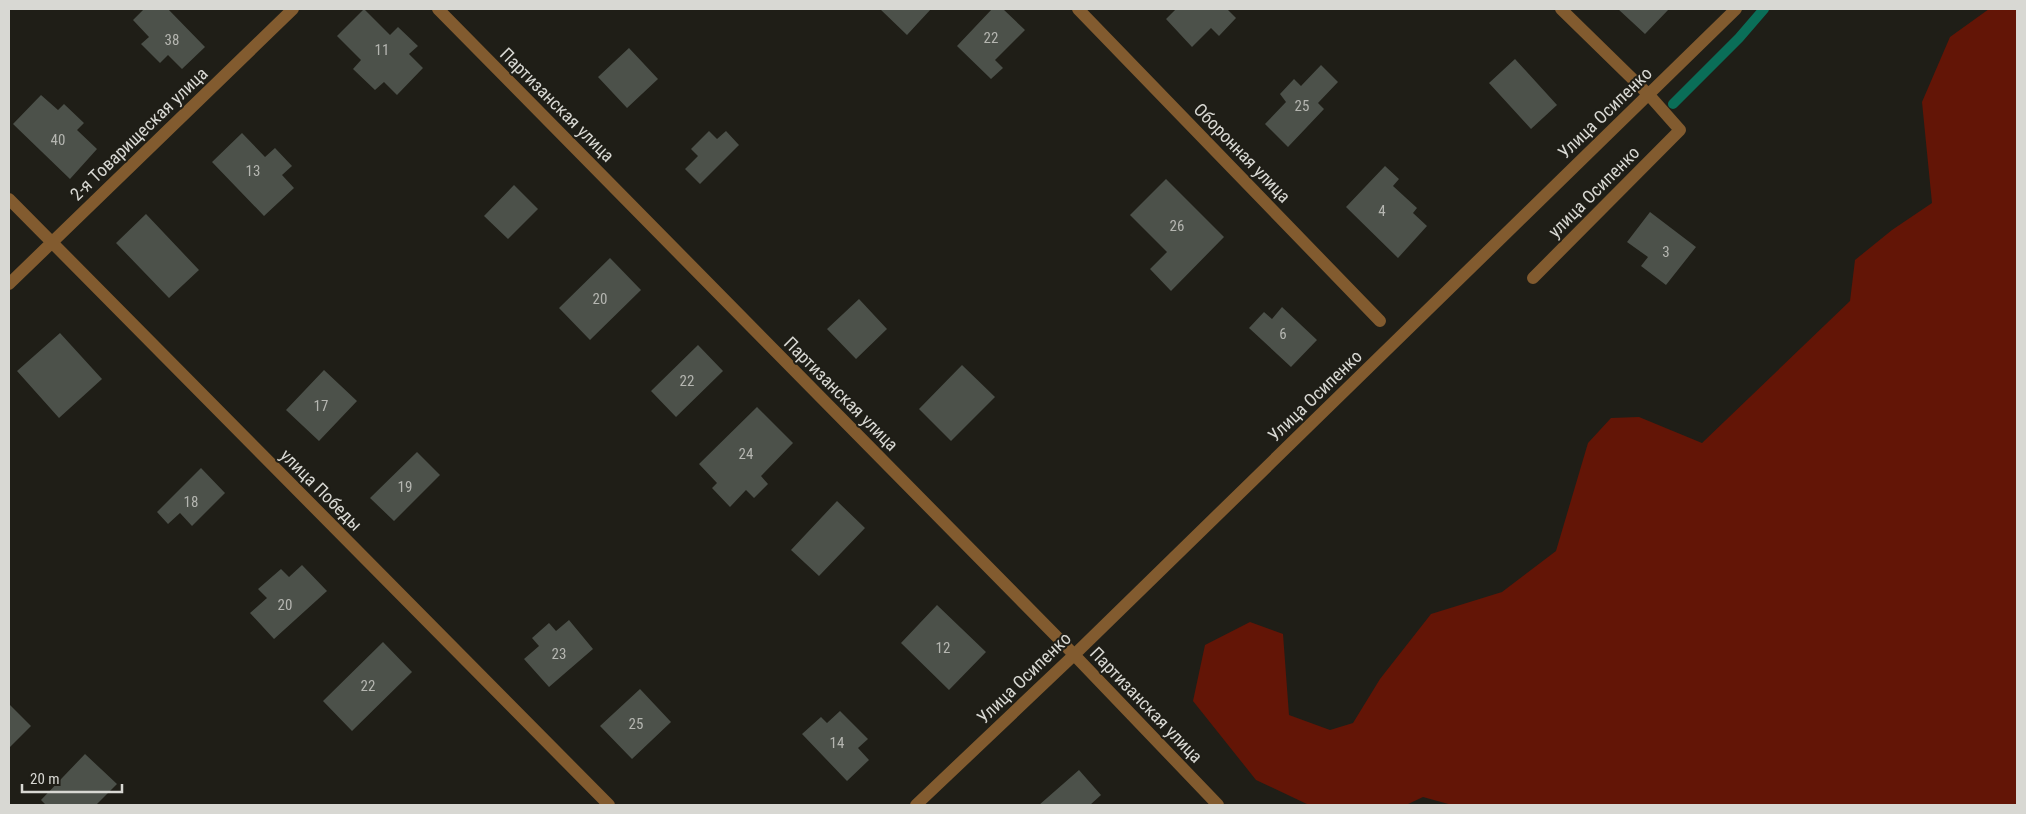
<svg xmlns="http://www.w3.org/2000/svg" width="2026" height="814" font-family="'Roboto Condensed',sans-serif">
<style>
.green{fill:#631506}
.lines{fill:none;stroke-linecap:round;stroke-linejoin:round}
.stream{stroke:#0a6e58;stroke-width:10}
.building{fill:#4c514a}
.minor{stroke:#825b2f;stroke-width:12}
.labels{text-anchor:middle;stroke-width:4;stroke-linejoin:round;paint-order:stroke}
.number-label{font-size:15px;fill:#b5b6b1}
.street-label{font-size:18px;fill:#d8d8d3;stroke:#1f1e17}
</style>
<rect width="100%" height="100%" fill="#1f1e17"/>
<path class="green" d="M1989,9H2017V805H1452L1423,797L1406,805H1309L1256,780L1193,701L1205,645L1250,622L1283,634L1289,715L1330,730L1353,723L1380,679L1431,614L1502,592L1556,551L1588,443L1611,418L1639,417L1702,443L1850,301L1855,260L1892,230L1932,203L1922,102L1950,37Z"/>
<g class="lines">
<path class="stream" d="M1673,104L1739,38L1764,9"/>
</g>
<path class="building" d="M144,9H168L205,47L182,69L168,55L160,63L141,44L149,37L133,20Z
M364,9L390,35L398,27L418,46L409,54L423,68L397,95L384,82L375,90L353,69L361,60L337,36Z
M880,9H931L907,35Z
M992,9H1003L1025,30L995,60L1003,68L991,79L957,46Z
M1176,9H1229L1228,10L1236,18L1219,36L1211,28L1192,47L1166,19Z
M1618,9H1669L1645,34Z
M629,48L658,79L627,108L598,77Z
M1515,59L1557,105L1531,129L1489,83Z
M1321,65L1338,82L1318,103L1324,109L1288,147L1265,124L1286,102L1280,94L1294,79L1301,86Z
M41,95L58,110L64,104L84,123L77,130L97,149L70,179L13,124Z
M709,131L717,139L726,131L739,145L700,184L685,169L698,156L691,149Z
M242,133L265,157L275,148L292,166L282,175L294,188L264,216L212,162Z
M1385,166L1399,179L1393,186L1417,208L1413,213L1427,226L1398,258L1346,207Z
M1166,179L1224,237L1171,291L1150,269L1167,252L1130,215Z
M514,185L538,209L508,239L484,216Z
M1650,212L1696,247L1666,285L1641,266L1648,257L1627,242Z
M146,214L199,270L169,298L116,243Z
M610,258L641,290L590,340L559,308Z
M859,299L887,329L856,359L827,329Z
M1282,307L1317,340L1291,367L1249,328L1264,312L1272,319Z
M60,333L102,379L59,418L17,371Z
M698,345L723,371L676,417L651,391Z
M962,365L995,397L951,441L919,409Z
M324,370L357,401L319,441L286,410Z
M757,407L793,443L761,476L768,484L754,498L746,490L730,507L712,488L717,483L699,464Z
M417,452L440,475L394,521L370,498Z
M201,468L225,493L192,526L180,513L168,524L157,512Z
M837,501L865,528L819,576L791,550Z
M302,565L327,591L274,639L250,613L267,598L258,589L281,569L289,577Z
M937,605L986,652L949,690L901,643Z
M569,620L593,649L549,687L524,659L539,646L532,638L549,623L556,631Z
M383,642L412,672L352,731L323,701Z
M640,689L671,722L632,759L600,726Z
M9,704L31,726L9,748Z
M840,711L868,739L858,748L869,760L847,781L802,734L821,717L827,723Z
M85,754L117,784L96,805H46L41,800Z
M1079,770L1101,795L1090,805H1039Z"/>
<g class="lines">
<path class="minor" d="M438,9L1058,638L1218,805
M1078,9L1380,321
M9,199L609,805
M1533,278L1680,130L1649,95L1561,9
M9,284L293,9
M916,805L1074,655L1736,9"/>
</g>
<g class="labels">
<g class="number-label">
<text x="991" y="43">22</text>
<text x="172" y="45">38</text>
<text x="382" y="55">11</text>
<text x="1302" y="111">25</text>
<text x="58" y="145">40</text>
<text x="253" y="176">13</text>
<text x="1382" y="216">4</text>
<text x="1177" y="231">26</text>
<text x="1666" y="257">3</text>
<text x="600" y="304">20</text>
<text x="1283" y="339">6</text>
<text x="687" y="386">22</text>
<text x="321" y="411">17</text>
<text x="746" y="459">24</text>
<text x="405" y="492">19</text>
<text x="191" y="507">18</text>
<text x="285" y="610">20</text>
<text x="943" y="653">12</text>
<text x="559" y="659">23</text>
<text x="368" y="691">22</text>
<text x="636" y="729">25</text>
<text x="837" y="748">14</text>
</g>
<g class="street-label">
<text transform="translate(557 105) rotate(45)" y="6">Партизанская улица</text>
<text transform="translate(1605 113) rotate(-44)" y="6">Улица Осипенко</text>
<text transform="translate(139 134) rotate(-44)" y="6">2-я Товарищеская улица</text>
<text transform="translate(1242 153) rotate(46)" y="6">Оборонная улица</text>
<text transform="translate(1594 192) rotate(-45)" y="6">улица Осипенко</text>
<text transform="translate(841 394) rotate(45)" y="6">Партизанская улица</text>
<text transform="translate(1315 396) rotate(-44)" y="6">Улица Осипенко</text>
<text transform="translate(321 490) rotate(45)" y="6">улица Победы</text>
<text transform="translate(1024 678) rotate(-44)" y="6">Улица Осипенко</text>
<text transform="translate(1146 705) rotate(46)" y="6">Партизанская улица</text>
</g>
</g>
<rect width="2026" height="814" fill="none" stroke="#d8d8d3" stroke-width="20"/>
<path d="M22 784v8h100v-8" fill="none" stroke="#d8d8d3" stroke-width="2.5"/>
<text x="30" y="784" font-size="15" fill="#d8d8d3" stroke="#1f1e17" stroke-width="4" paint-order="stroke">20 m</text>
</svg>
